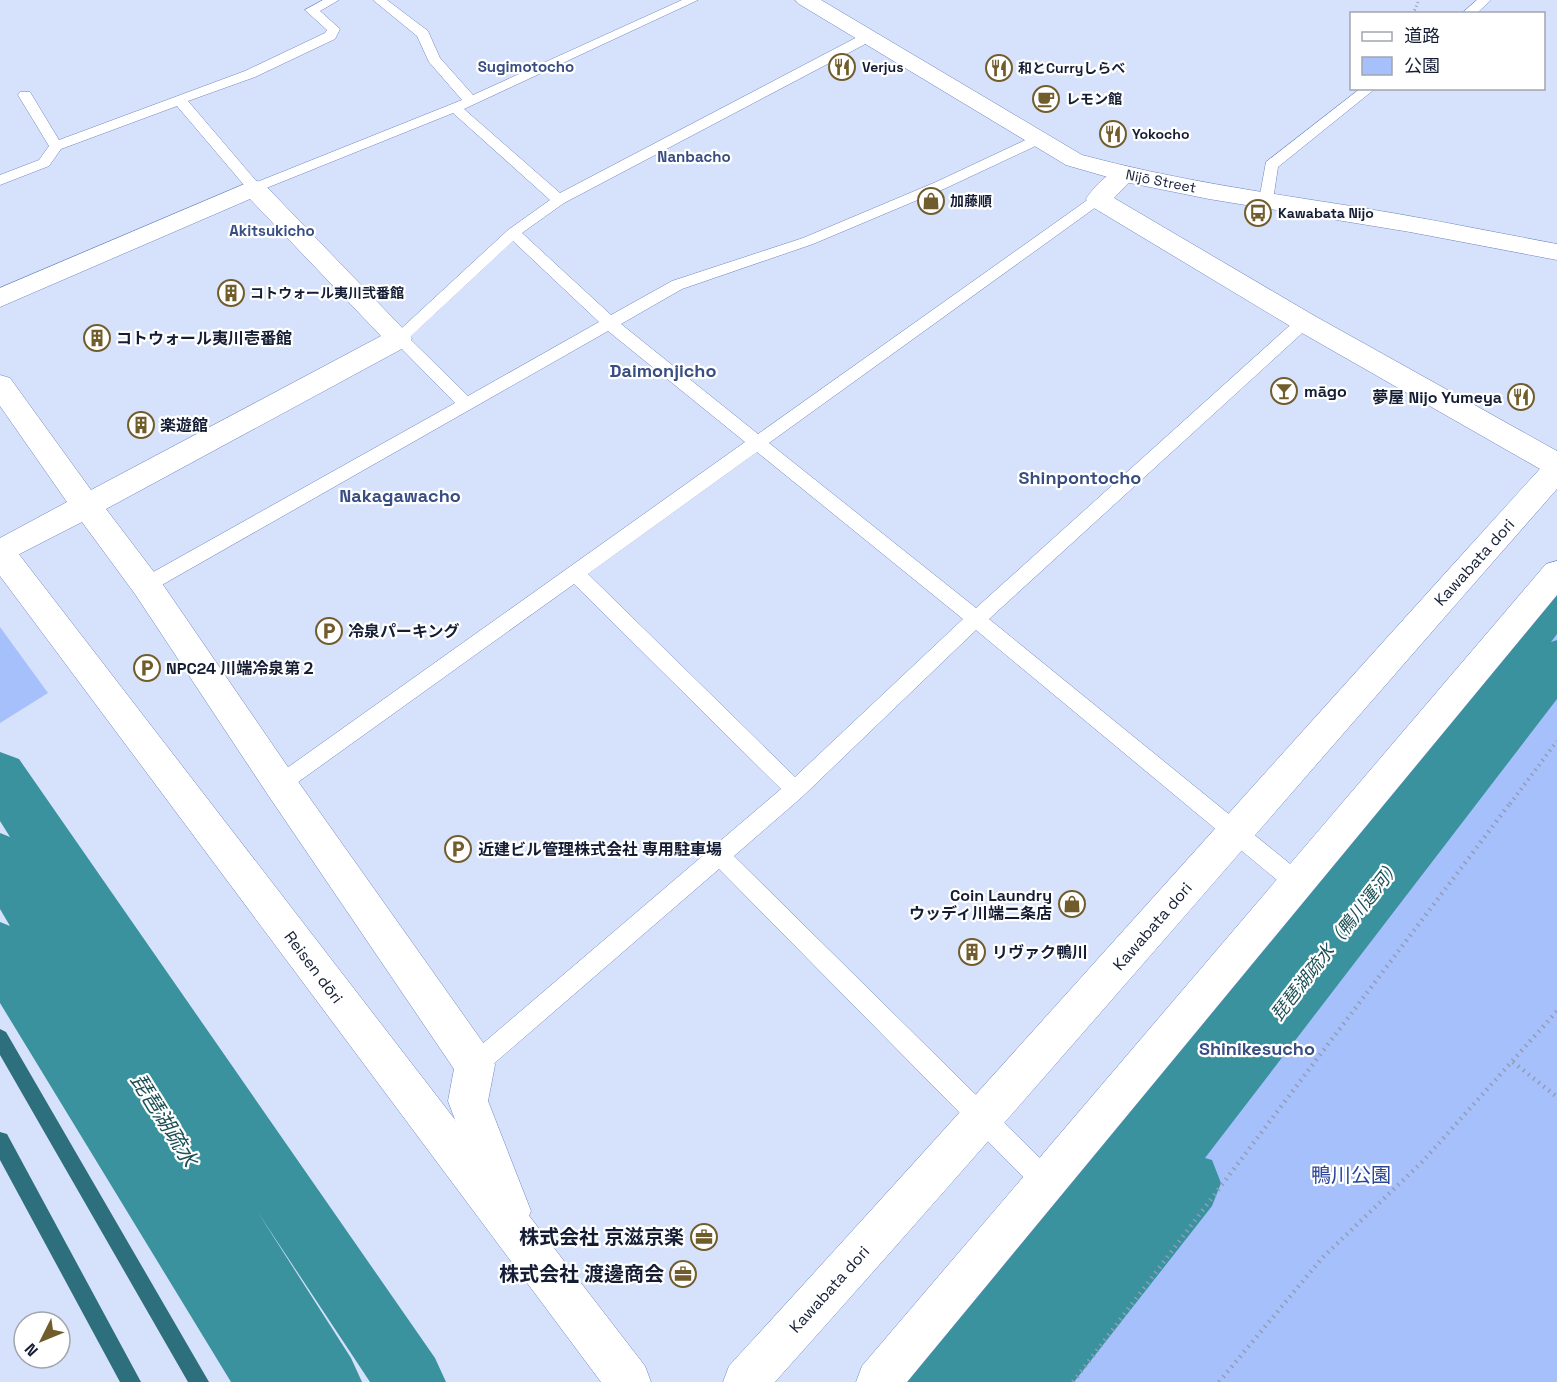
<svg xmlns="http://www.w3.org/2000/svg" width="1557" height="1382" font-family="'Space Grotesk','Noto Sans JP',sans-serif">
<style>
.green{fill:#a6c0fc}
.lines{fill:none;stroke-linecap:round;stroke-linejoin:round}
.stream{fill:#2e6f7e;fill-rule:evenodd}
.canal{fill:#39929e;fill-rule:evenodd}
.service-casing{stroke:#6f87c2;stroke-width:1}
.minor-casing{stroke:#6f87c2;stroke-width:1}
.tertiary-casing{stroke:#6f87c2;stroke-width:1}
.path-far2{stroke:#929cb5;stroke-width:3;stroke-dasharray:1 3;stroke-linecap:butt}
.path-far1{stroke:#929cb5;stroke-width:4;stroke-dasharray:1.5 4.5;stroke-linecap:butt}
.path{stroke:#929cb5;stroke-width:4.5;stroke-dasharray:1.5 5;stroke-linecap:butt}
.service{fill:#fff;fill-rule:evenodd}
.minor{fill:#fff;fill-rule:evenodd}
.tertiary{fill:#fff;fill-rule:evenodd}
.labels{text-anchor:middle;stroke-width:4.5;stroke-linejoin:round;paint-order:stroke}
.far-poi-label{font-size:14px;font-weight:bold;fill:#141d34;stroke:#fff;text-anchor:start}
.far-street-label{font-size:14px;fill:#141d34;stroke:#fff}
.far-neighbourhood-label{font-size:15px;font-weight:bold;fill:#384d82;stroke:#fff}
.poi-label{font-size:16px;font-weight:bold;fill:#141d34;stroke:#fff;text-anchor:start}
.street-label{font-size:16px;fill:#141d34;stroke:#fff}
.neighbourhood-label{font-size:18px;font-weight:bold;fill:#384d82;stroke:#fff}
.water-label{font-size:18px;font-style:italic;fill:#1d5056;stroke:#fff}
.near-park-label{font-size:20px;fill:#2c4798;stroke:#fff}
.near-poi-label{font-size:20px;font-weight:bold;fill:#141d34;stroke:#fff;text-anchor:end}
.near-water-label{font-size:21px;font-style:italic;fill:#1d5056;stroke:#fff}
</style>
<rect width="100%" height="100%" fill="#d6e1fb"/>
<path class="green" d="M1557,605V1382H922L1326,875Z
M0,627L48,693L0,723Z"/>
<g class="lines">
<path class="stream" d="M0,1029L6,1032L209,1382H188L0,1055Z
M0,1132L7,1134L141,1382H120L0,1160Z"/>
<path class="canal" d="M1557,579V634L1551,642L1557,640V699L1205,1158L1212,1160L1221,1183L1212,1206L1074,1382H888L899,1358L1074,1152L1306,856L1540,585Z
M0,752L19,759L435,1358L446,1382H370L257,1211L351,1358L362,1382H231L0,1003V922L10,926L0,909V833L10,837L0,821Z"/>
<defs>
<path id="service" d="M323,0H339L320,11L340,29L335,39L255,77L188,101L257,182L462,100L429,62L417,36L373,0H387L428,31L440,58L473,95L682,0H698L464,109L560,193L863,34H873L874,37L873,40L564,203L522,233L611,315L672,281L803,238L936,182L1034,136H1044L1046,139L1044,142L946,188L813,244L682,289L621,324L758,434L1093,196H1103L1105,199L1103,202L769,443L976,608L1298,318H1310L1312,322L1310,326L989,619L1305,876L1308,883L1305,890L1297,893L1289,890L976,630L802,797L734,856L1055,1173L1058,1182L1055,1191L1046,1194L1037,1191L719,869L483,1073L475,1077L467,1073L463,1065L467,1057L781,789L574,584L287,790L280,793L273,790L270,784L273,778L745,442L608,331L153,590L146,592L139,590L137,585L139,580L455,403L391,338L508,230L550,200L453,113L254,193L249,191L177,106L61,149L49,166L0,185V175L39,160L49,146L18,95L20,92H30L59,140L245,71L325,33L327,30L305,10ZM513,241L599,322L468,396L409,338ZM757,452L963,619L795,777L588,574Z
M1477,0H1491L1476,14H1461Z
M1361,88H1376L1278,167L1273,200L1266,205L1261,203L1259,200L1266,162Z"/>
<path id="minor" d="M1125,166L1134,169L1137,174L1114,198L1313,315L1557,451V476L1547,473L1295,329L1089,205L1086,199C1094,186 1111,170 1125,166Z
M254,180L263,183L412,338L409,345L106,509L157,576L292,773L489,1051L495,1065L488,1101L531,1211L525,1226L510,1232L495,1226L448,1101L454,1069L268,795L135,594L82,522L0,564V538L67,502L0,406V375L10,378L91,490L381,336L250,199L0,307V288Z"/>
<path id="tertiary" d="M795,0H821L1082,155C1171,179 1261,192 1351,206C1420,217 1488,231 1557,244V260L1410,232L1209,199L1125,182L1066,165L799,4Z
M1557,458V489C1296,786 1039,1087 775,1382H723L729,1366C1004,1066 1273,762 1547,461Z
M0,541L11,544L645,1366L651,1382H601L0,576Z
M1557,561V595L907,1382H856L862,1366L1546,564Z"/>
</defs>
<use href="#service" class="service-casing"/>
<use href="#minor" class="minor-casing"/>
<use href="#tertiary" class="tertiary-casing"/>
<path class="path-far2" d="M1413,14L1419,0"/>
<path class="path-far1" d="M1510,804L1557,741"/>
<path class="path" d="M1513,1062L1557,1097
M1073,1382L1511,802
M1219,1382L1322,1258L1423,1161L1557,1011"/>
<use href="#service" class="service"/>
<use href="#minor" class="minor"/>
<use href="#tertiary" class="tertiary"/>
</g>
<defs>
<symbol id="restaurant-ring" viewBox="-11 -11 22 22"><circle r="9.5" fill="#fff" stroke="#715c2b" stroke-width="1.5"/><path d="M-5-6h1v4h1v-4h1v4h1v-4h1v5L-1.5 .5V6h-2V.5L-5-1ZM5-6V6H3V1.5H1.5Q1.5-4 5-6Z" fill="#715c2b"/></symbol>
<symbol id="cafe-ring" viewBox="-11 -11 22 22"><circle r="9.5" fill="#fff" stroke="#715c2b" stroke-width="1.5"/><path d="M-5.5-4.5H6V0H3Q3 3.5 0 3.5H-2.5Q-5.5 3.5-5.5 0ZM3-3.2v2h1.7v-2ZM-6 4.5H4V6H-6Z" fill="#715c2b"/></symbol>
<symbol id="shop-ring" viewBox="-11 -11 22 22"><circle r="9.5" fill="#fff" stroke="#715c2b" stroke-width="1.5"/><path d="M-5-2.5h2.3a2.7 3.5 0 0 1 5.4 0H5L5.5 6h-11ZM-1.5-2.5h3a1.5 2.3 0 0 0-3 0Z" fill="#715c2b"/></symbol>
<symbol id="bus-ring" viewBox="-11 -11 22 22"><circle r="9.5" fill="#fff" stroke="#715c2b" stroke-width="1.5"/><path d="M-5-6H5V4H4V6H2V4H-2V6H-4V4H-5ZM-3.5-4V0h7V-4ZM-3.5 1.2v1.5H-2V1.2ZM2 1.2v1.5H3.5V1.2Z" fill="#715c2b"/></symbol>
<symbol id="building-ring" viewBox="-11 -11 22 22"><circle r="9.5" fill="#fff" stroke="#715c2b" stroke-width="1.5"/><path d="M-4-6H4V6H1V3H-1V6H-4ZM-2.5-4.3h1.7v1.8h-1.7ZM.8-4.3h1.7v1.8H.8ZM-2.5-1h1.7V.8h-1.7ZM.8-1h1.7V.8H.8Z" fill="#715c2b"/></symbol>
<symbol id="bar-ring" viewBox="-11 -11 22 22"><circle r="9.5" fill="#fff" stroke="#715c2b" stroke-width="1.5"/><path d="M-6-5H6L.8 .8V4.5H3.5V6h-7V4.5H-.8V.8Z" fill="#715c2b"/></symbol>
<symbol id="parking-ring" viewBox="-11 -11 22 22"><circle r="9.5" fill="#fff" stroke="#715c2b" stroke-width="1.5"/><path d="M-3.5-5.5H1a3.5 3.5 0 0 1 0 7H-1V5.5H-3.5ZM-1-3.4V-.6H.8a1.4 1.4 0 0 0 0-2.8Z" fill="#715c2b"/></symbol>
<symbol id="office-ring" viewBox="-11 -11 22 22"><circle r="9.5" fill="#fff" stroke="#715c2b" stroke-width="1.5"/><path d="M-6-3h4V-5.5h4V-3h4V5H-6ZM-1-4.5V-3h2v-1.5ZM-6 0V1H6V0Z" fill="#715c2b"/></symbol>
</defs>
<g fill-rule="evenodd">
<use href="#restaurant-ring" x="827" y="52" width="30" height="30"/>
<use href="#restaurant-ring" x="984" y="53" width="30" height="30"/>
<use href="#cafe-ring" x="1031" y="84" width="30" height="30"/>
<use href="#restaurant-ring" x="1098" y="119" width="30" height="30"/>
<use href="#shop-ring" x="916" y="186" width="30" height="30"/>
<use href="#bus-ring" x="1243" y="198" width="30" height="30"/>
<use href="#building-ring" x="216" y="278" width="30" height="30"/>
<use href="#building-ring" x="82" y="323" width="30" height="30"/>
<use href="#bar-ring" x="1269" y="376" width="30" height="30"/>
<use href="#restaurant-ring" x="1506" y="382" width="30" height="30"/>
<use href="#building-ring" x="126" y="410" width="30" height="30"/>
<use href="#parking-ring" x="314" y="616" width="30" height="30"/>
<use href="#parking-ring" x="132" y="653" width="30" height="30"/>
<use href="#parking-ring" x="443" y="834" width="30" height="30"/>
<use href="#shop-ring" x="1057" y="889" width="30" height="30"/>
<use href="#building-ring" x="957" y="937" width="30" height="30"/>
<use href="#office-ring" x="689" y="1222" width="30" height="30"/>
<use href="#office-ring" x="668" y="1259" width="30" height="30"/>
</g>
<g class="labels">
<g class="far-poi-label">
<text x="862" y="72">Verjus</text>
<text x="1018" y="73">和とCurryしらべ</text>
<text x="1066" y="104">レモン館</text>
<text x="1132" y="139">Yokocho</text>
<text x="950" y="206">加藤順</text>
<text x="1278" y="218">Kawabata Nijo</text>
<text x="250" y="298">コトウォール夷川弐番館</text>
</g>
<g class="far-street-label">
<text transform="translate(1161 181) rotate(11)" y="5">Nijō Street</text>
</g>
<g class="far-neighbourhood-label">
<text x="526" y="72">Sugimotocho</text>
<text x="694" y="162">Nanbacho</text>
<text x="272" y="236">Akitsukicho</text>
</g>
<g class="poi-label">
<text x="116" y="344">コトウォール夷川壱番館</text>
<text x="1304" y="397">māgo</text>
<text x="1502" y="403" text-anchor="end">夢屋 Nijo Yumeya</text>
<text x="160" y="431">楽遊館</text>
<text x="348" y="637">冷泉パーキング</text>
<text x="166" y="674">NPC24 川端冷泉第２</text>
<text x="478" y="855">近建ビル管理株式会社 専用駐車場</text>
<text x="1052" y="901" text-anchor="end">Coin Laundry<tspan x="1052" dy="18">ウッディ川端二条店</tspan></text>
<text x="992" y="958">リヴァク鴨川</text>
</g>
<g class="street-label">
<text transform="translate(1474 562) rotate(-48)" y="6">Kawabata dori</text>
<text transform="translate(1152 926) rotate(-49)" y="6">Kawabata dori</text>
<text transform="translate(314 967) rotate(53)" y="6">Reisen dōri</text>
<text transform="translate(829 1289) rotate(-48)" y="6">Kawabata dori</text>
</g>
<g class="neighbourhood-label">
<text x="663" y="377">Daimonjicho</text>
<text x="1080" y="484">Shinpontocho</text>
<text x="400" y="502">Nakagawacho</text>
<text x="1257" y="1055">Shinikesucho</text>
</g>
<g class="water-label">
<text transform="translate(1336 940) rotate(-52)" y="6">琵琶湖疏水（鴨川運河）</text>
</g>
<g class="near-park-label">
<text x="1351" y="1182">鴨川公園</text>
</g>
<g class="near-poi-label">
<text x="684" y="1244">株式会社 京滋京楽</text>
<text x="664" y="1281">株式会社 渡邊商会</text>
</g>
<g class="near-water-label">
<text transform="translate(164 1120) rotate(58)" y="7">琵琶湖疏水</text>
</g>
</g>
<rect x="1350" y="12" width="195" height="78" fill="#ffffff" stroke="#a1a5ae" stroke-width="1.5"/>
<rect x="1362" y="32" width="30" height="9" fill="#ffffff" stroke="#a1a5ae" stroke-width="1.5"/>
<text x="1404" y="42" font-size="18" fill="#141d34">道路</text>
<rect x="1362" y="57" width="30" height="18" fill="#a6c0fc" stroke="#a1a5ae" stroke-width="1.5"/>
<text x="1404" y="72" font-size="18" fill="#141d34">公園</text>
<g transform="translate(42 1340) rotate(227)"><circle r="28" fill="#ffffff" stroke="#a1a5ae" stroke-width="1.5"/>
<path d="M0-4.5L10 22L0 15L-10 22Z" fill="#715c2b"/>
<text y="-9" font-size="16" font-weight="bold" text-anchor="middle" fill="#141d34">N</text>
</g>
</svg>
